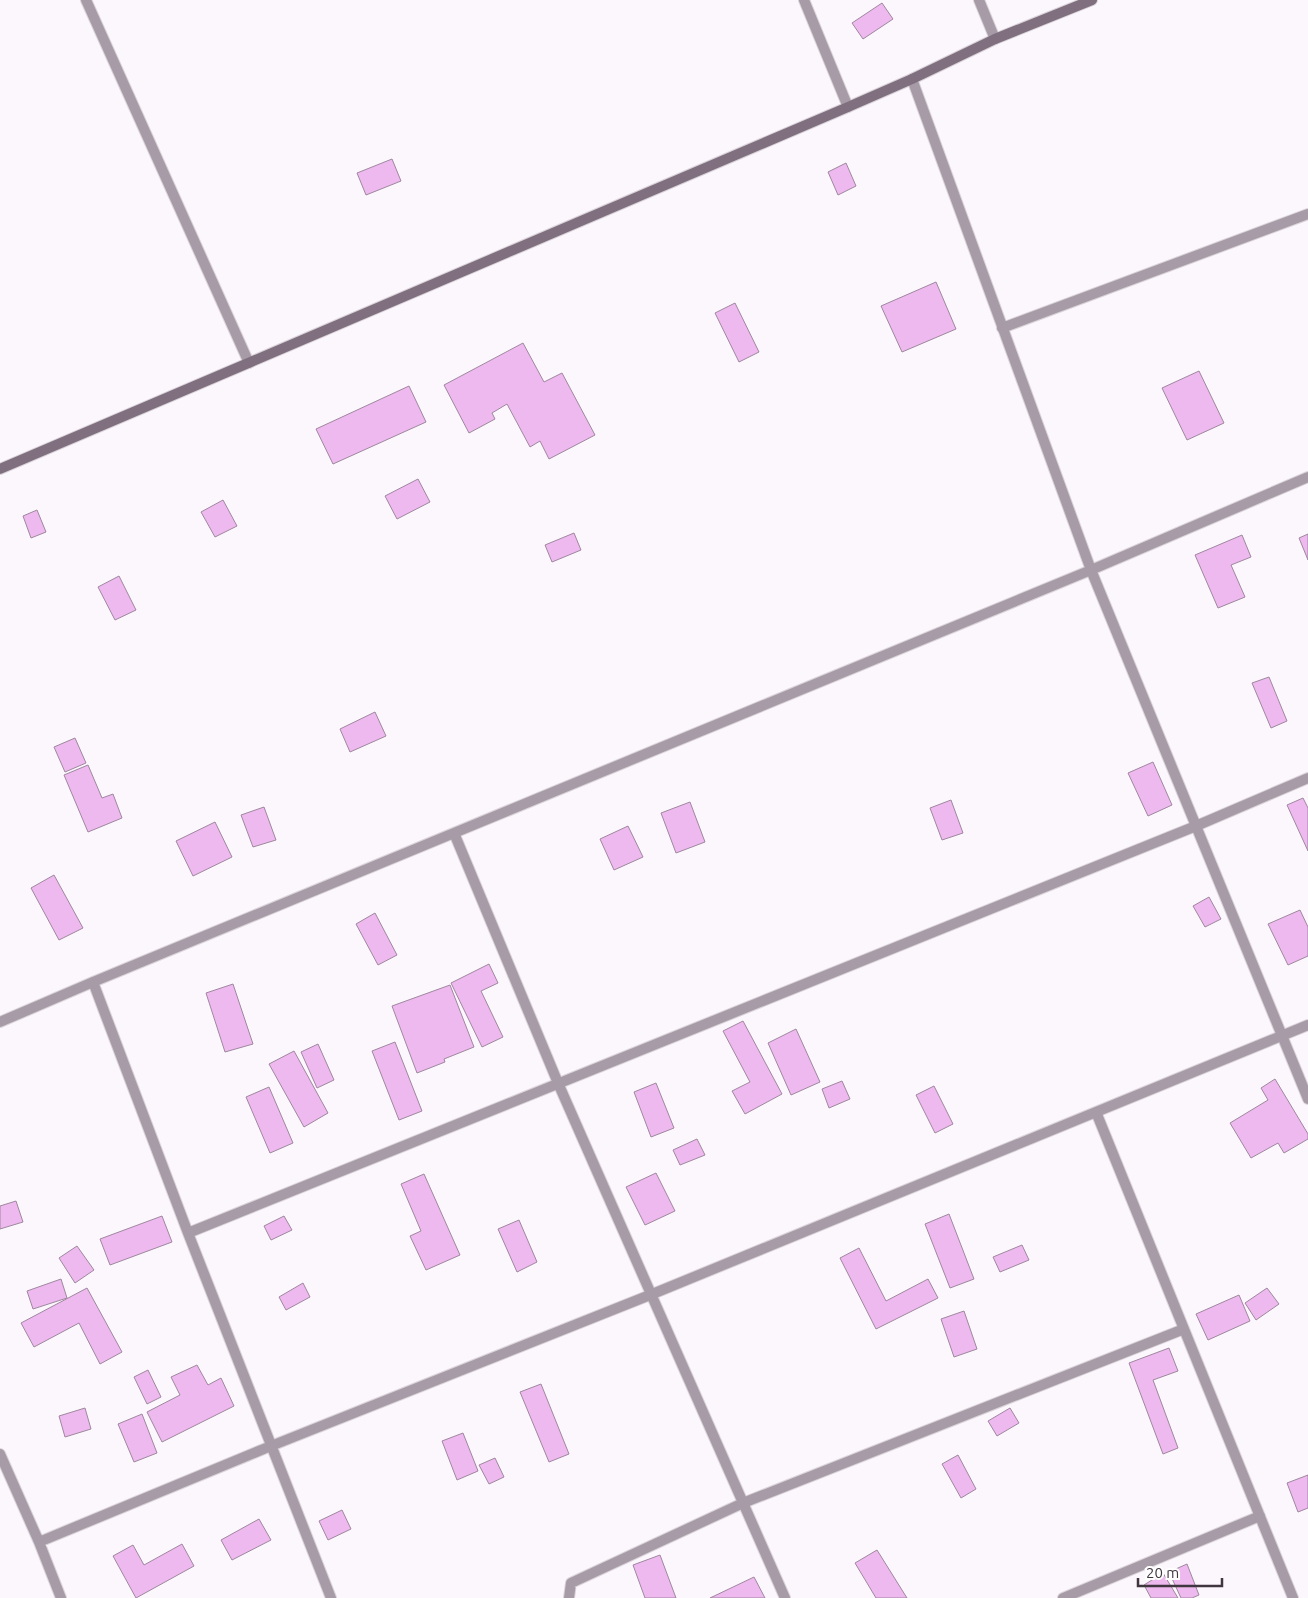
<svg xmlns="http://www.w3.org/2000/svg" width="1308" height="1598" font-family="Ubuntu,sans-serif">
<style>
.building{fill:#edb9ee;stroke:#9f879f}
.lines{fill:none;stroke-linecap:round;stroke-linejoin:round}
.street-casing{stroke:#dad4da;stroke-width:12}
.secondary-casing{stroke:#dad4da;stroke-width:12}
.street{stroke:#a69ba6;stroke-width:10}
.secondary{stroke:#7f6f7f;stroke-width:10}
</style>
<rect width="100%" height="100%" fill="#fcf7fc"/>
<path class="building" d="M882,3L893,19L863,39L852,23Z
M392,159L401,181L366,195L357,173Z
M846,163L856,186L838,195L828,172Z
M936,282L956,329L902,352L881,306Z
M735,303L759,352L739,362L715,313Z
M523,343L544,382L562,373L595,435L549,459L540,441L530,447L507,404L492,413L495,419L469,433L444,385Z
M1199,371L1224,423L1187,440L1162,388Z
M409,386L426,422L333,464L316,429Z
M418,479L430,502L397,519L385,496Z
M223,500L237,526L215,537L201,512Z
M37,510L46,532L31,538L23,516Z
M574,533L581,550L552,562L545,545Z
M1308,534V560L1299,538Z
M1242,535L1251,557L1231,565L1245,597L1218,608L1195,555Z
M119,576L136,610L115,620L98,587Z
M1269,677L1287,721L1271,728L1252,683Z
M375,712L386,736L350,752L340,729Z
M75,738L86,763L65,772L54,747Z
M1153,762L1172,805L1148,816L1128,773Z
M88,765L102,798L113,794L122,818L88,832L64,775Z
M1303,798L1308,808V851L1287,805Z
M951,800L963,833L942,840L930,808Z
M690,802L705,842L676,853L661,813Z
M264,807L276,840L253,847L241,815Z
M215,822L232,857L193,876L176,841Z
M628,826L643,857L614,870L600,839Z
M54,875L83,928L59,940L31,888Z
M1209,897L1221,919L1205,927L1193,906Z
M1300,910L1308,927V956L1288,965L1268,924Z
M375,913L397,955L378,965L356,924Z
M489,964L498,983L481,991L503,1037L482,1047L451,983Z
M233,984L253,1044L225,1052L206,993Z
M450,985L474,1047L444,1059L445,1062L417,1073L392,1006Z
M743,1021L782,1094L745,1114L732,1091L750,1082L723,1031Z
M796,1029L820,1082L791,1095L768,1043Z
M395,1042L422,1111L399,1120L372,1051Z
M318,1044L334,1080L317,1088L301,1052Z
M294,1051L328,1113L304,1127L269,1064Z
M1275,1079L1308,1134V1139L1284,1153L1278,1143L1251,1158L1230,1123L1268,1100L1261,1088Z
M842,1081L850,1099L829,1108L822,1089Z
M656,1083L674,1128L651,1137L634,1092Z
M934,1086L953,1124L935,1133L916,1095Z
M269,1087L293,1143L270,1153L246,1097Z
M697,1139L705,1155L680,1165L673,1150Z
M656,1173L675,1211L645,1225L626,1187Z
M424,1174L460,1255L426,1270L410,1236L421,1231L401,1184Z
M16,1201L23,1222L0,1229V1206Z
M949,1214L974,1279L950,1288L925,1224Z
M162,1216L172,1242L110,1265L100,1239Z
M284,1216L292,1230L271,1240L264,1226Z
M519,1220L537,1262L517,1272L498,1229Z
M1022,1245L1029,1260L1000,1272L993,1257Z
M77,1246L94,1270L75,1283L59,1258Z
M859,1248L886,1301L928,1279L938,1298L876,1329L840,1258Z
M61,1279L67,1298L33,1309L27,1291Z
M303,1283L310,1297L286,1310L279,1297Z
M87,1288L122,1352L100,1364L79,1323L34,1347L21,1323Z
M1267,1288L1279,1304L1256,1320L1245,1303Z
M1239,1295L1250,1321L1208,1340L1196,1314Z
M964,1311L977,1349L954,1357L941,1319Z
M1169,1348L1178,1371L1153,1380L1178,1448L1163,1454L1129,1363Z
M197,1365L208,1385L221,1378L234,1406L162,1442L147,1412L180,1395L171,1377Z
M148,1370L161,1397L147,1404L134,1377Z
M541,1384L569,1454L549,1462L520,1392Z
M85,1408L91,1429L65,1437L59,1416Z
M1010,1408L1019,1423L997,1436L988,1421Z
M142,1414L157,1453L134,1462L118,1424Z
M463,1433L478,1471L457,1480L442,1441Z
M958,1455L976,1489L961,1498L942,1464Z
M495,1458L504,1477L489,1484L479,1465Z
M1308,1475V1508L1298,1512L1287,1483Z
M342,1510L351,1529L328,1540L319,1521Z
M259,1519L271,1540L232,1560L221,1540Z
M182,1544L194,1566L136,1598L113,1556L133,1545L144,1565Z
M877,1550L907,1598H876L855,1563Z
M660,1555L676,1598H645L633,1565Z
M1187,1564L1199,1595L1192,1598H1181L1169,1572Z
M1163,1573L1178,1598H1151L1144,1585Z
M754,1577L765,1598H710Z"/>
<g class="lines">
<defs>
<path id="street" d="M86,0L249,363
M804,0L848,107
M979,0L995,39
M912,79L1091,570L1308,1099
M1002,328L1308,214
M454,833L558,1083L785,1598
M93,982L188,1233L331,1598
M0,1022L93,982L1091,570L1308,477
M1096,1112L1293,1598
M188,1233L1196,826L1308,778
M0,1454L39,1542L61,1598
M39,1542L271,1446L650,1295L1308,1025
M569,1598L571,1583L743,1503L1184,1329
M1063,1598L1260,1516"/>
<path id="secondary" d="M0,469L848,107L912,79L995,39L1092,0"/>
</defs>
<use href="#street" class="street-casing"/>
<use href="#secondary" class="secondary-casing"/>
<use href="#street" class="street"/>
<use href="#secondary" class="secondary"/>
</g>
<path d="M1138 1578v8h84v-8" fill="none" stroke="#403640" stroke-width="2.5"/>
<text x="1146" y="1578" font-size="15" fill="#403640" stroke="#ffffff" stroke-width="4" paint-order="stroke">20 m</text>
</svg>
